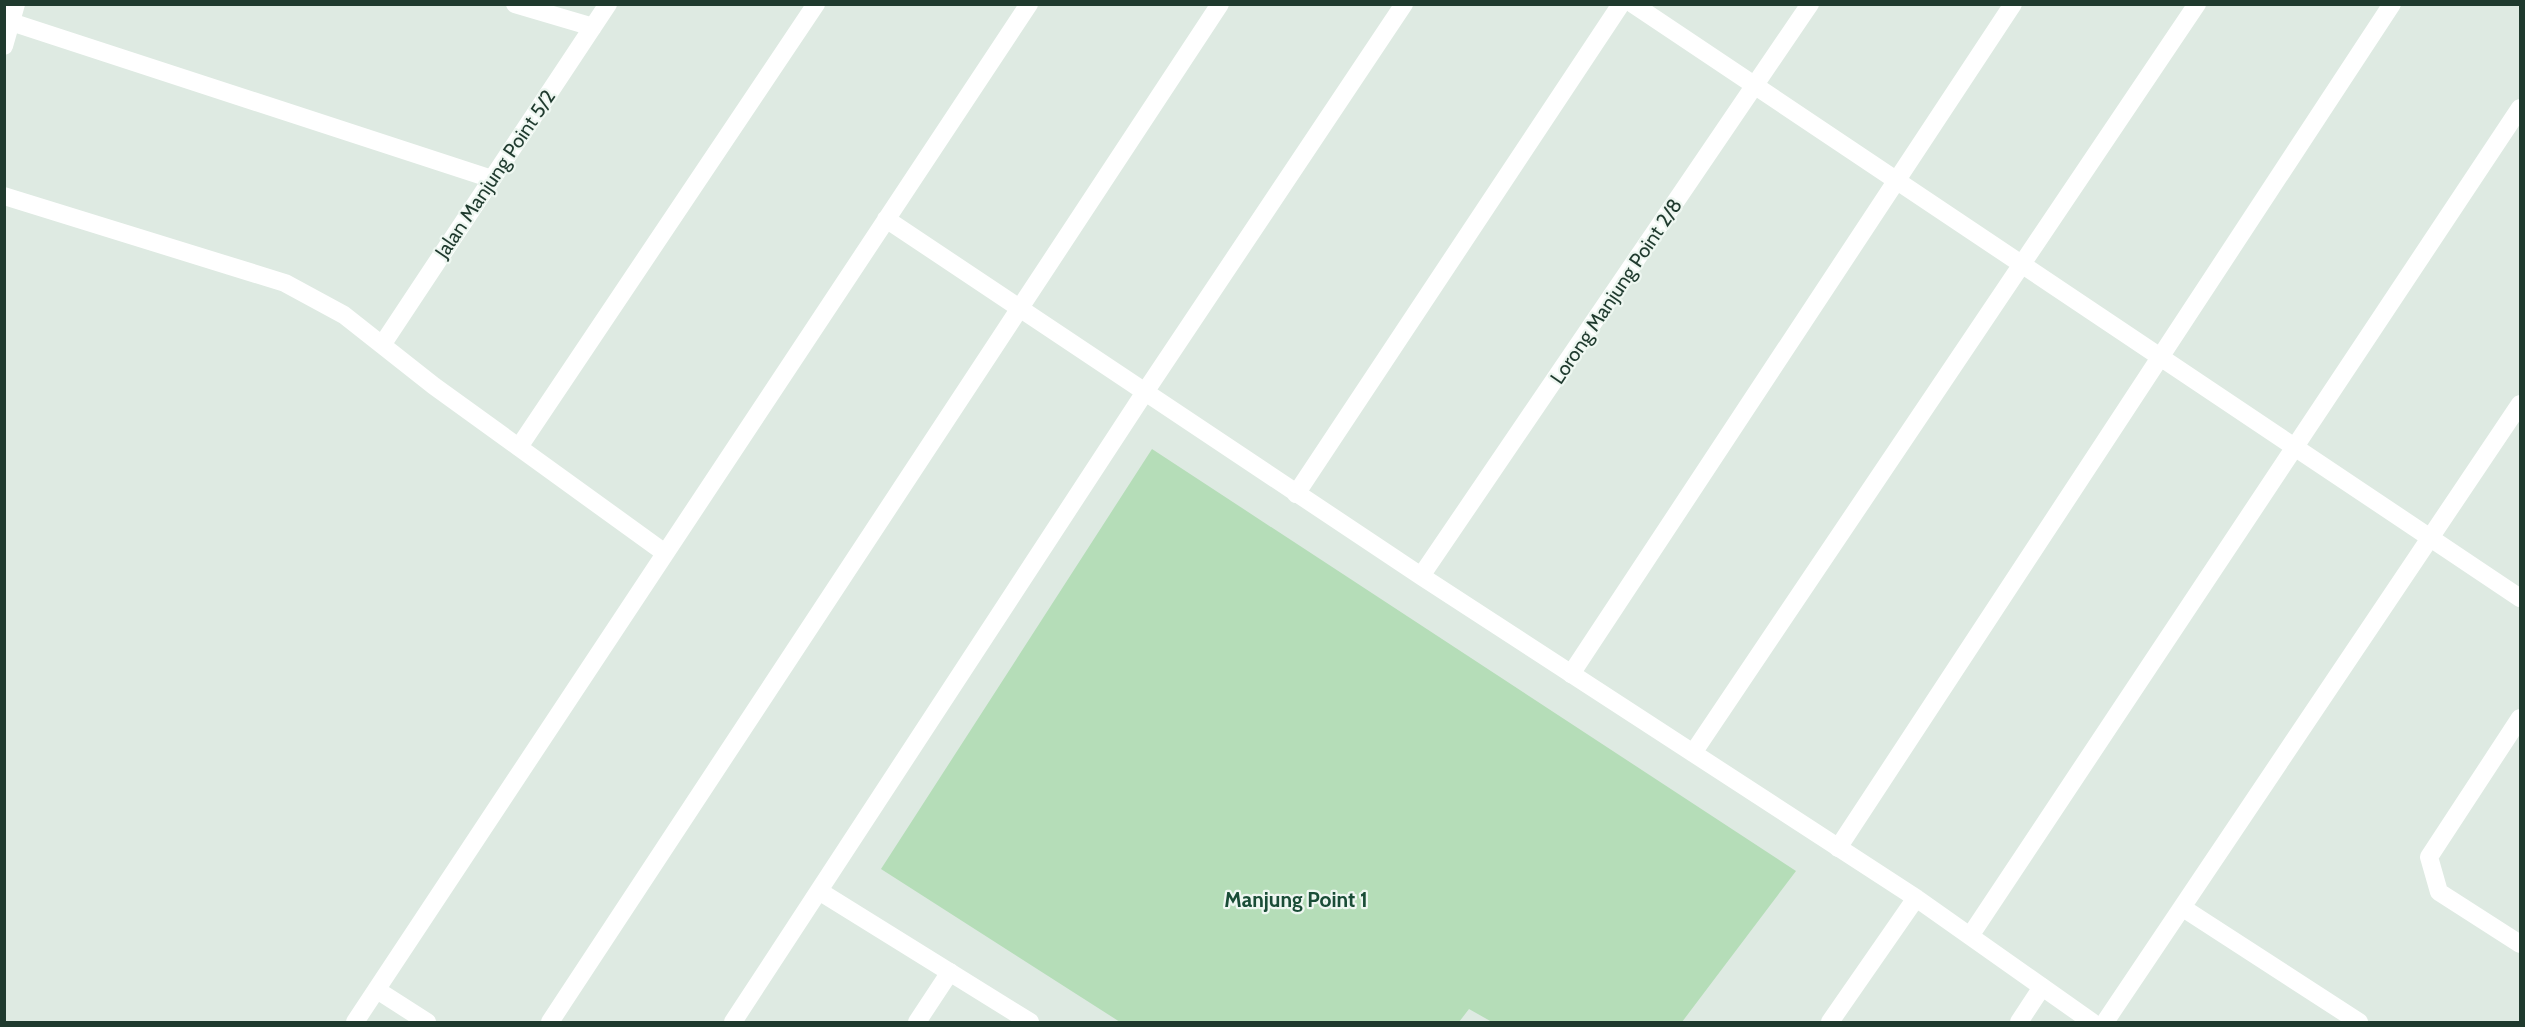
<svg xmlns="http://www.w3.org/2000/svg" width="2525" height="1027" font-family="Cabin,sans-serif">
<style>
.green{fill:#b5ddb8}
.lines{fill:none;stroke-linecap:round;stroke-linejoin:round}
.service{stroke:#fff;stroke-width:18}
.minor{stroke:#fff;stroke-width:18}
.labels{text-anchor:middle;stroke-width:4.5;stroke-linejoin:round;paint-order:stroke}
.street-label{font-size:20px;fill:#1f3a2e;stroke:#eef7f1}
.neighbourhood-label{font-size:21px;font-weight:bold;fill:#1a4d37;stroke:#eef7f1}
</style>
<rect width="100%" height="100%" fill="#deeae2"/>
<path class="green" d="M1152,449L1796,871L1682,1022H1492L1469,1009L1459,1022H1120L881,869Z"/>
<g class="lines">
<path class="service" d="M11,22L492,179
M4,46L16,4
M519,447L816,4
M1296,494L1621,4
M1571,674L2013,4
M1838,848L2392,4
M2183,908L2359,1022
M550,1022L1220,4
M917,1022L950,972
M2019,1022L2042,987
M2105,1022L2520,404"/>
<path class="minor" d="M515,4L593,27
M1633,4L2520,598
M4,196L285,283L344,315L434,386L665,553
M886,219L1421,576L1916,898L2092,1022
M382,345L608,4
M1421,576L1810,4
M2520,718L2429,857L2439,892L2520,944
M1693,753L2197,4
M819,891L1030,1022
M1970,936L2520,108
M377,990L427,1022
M355,1022L1029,4
M733,1022L1145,392L1404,4
M1830,1022L1916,898"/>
</g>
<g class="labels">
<g class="street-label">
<text transform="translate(495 174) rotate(-56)" y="7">Jalan Manjung Point 5/2</text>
<text transform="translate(1616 291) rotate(-56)" y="7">Lorong Manjung Point 2/8</text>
</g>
<g class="neighbourhood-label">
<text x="1296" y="907">Manjung Point 1</text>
</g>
</g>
<rect width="2525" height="1027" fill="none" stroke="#1f3a2e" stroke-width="12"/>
</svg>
